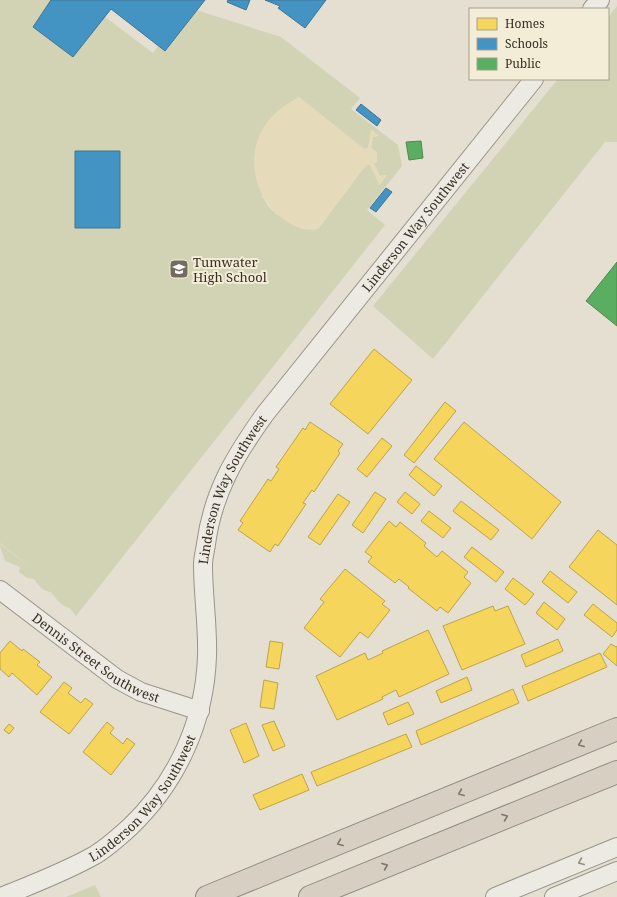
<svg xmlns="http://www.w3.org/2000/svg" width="617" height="897" font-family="'Noto Serif',serif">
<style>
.green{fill:#d1d3b4;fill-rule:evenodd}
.sand{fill:#e5dbba}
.homes{fill:#f6d55c;stroke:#bda34a}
.schools{fill:#4393c3;stroke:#407492}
.public{fill:#5aae61;stroke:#50874e}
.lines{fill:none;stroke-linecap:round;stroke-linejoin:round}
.secondary-casing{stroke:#99948a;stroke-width:20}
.highway-casing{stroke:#8f8a80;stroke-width:24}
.secondary{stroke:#eceae2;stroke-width:18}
.highway{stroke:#d7d0c2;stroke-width:22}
.oneway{stroke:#807669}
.oneway2{stroke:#928c82}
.labels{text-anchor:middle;stroke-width:4;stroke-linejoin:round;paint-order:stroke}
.street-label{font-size:13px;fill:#382d21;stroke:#f3edd8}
.poi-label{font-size:13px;fill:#382d21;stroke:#f3edd8;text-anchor:start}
</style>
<rect width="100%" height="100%" fill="#e4dfd1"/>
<path class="green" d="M0,0H51L33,27L73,57L105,17L153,53L158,46L166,51L196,10L281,37L360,98L351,109L398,145L402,166L367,210L385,225L76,616L70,608C61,606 57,600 51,592C42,591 39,586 34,579L27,578L19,572L20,567L5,561C4,555 0,550 0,544L33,569L0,543ZM299,97L364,149L368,148L372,130L378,136L373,137L371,148L377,152V161L374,164L380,176L386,175L379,184L370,165H366L318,229L277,215L268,206L262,196L282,108Z
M617,6V142H605L433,359L373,306L558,79H608V17Z
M95,885L101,897H66Z"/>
<path class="sand" d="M299,97L364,149L368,148L371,130L379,136L373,137L371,148C378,152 379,158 374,164L380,176L387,175L380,185L370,165H366L318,229C306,231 296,228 286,221C258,202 246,166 260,134C268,117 283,105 299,97Z"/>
<path class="homes" d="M374,349L412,380L368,434L330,404Z
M445,402L456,411L414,463L404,455Z
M310,422L343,444L338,451L340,453L314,492L312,490L303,503L306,504L278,546L275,544L270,552L238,530L243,523L240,521L268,479L271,481L279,469L276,467L303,428L305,430Z
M464,422L561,502L532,539L434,459Z
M382,438L392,446L367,477L357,469Z
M416,466L442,486L434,496L409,475Z
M375,492L386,499L363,533L352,525Z
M405,492L420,504L412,514L397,502Z
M338,494L350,502L320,545L308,537Z
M461,501L499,530L491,540L453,511Z
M429,511L451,528L443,538L421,521Z
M389,521L396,527L400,522L426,543L424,546L437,557L442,551L468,572L464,577L471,583L448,613L440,607L437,611L408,588L409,587L399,579L395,583L368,562L372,557L365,552Z
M598,530L617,545V605L569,567Z
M472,547L504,572L496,582L464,557Z
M345,569L385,601L382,604L390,610L368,638L360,632L340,657L304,628L324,602L320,599Z
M550,571L577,592L568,603L542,582Z
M513,578L534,594L525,605L505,589Z
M544,602L565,619L557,630L536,613Z
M593,604L617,623V630L612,637L584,615Z
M493,606L495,611L508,606L525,644L462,670L443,626Z
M428,630L449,674L399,697L396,690L382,697L383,699L337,720L316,676L365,653L368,660L383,653L382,651Z
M558,639L563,651L526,667L521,655Z
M10,641L22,651L23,649L40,662L37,665L52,677L37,695L12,673L9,677L0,669V653Z
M270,641L283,643L279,669L266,667Z
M611,644L616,647L617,646V666L603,654Z
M600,653L607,667L528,701L522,686Z
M467,677L472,690L441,703L436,691Z
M264,680L278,683L274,709L260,707Z
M64,682L72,688L68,693L81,703L85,698L93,704L69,734L40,712Z
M513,689L519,703L421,745L416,731Z
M408,702L414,714L388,725L383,713Z
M274,721L285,746L273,751L262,725Z
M107,722L114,728L110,733L123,744L127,738L135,744L111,775L83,752Z
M246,723L259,756L244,763L230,730Z
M9,724L14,728L9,734L4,730Z
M406,734L412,747L317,786L311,772Z
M302,774L309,790L260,810L253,795Z"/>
<path class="schools" d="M51,0H205L165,51L111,9L73,57L33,27Z
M228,0H250L246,10L227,2Z
M265,0H326L305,28L278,8L280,6Z
M361,104L381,120L377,126L356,110Z
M75,151H120V228H75Z
M386,188L392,192L376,212L370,208Z"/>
<path class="public" d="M421,141L423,158L409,160L406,142Z
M617,262V326L586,301Z"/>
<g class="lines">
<defs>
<g id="secondary">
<path d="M592,9L600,0"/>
<path id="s1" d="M0,590L117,679L141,692L200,711"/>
<path id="s2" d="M1,897C33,884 65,872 95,855C108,847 119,837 130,827C177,782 205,721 207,656C208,626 203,595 203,565C203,558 205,551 206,544C213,492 235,456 265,414L534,79"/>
<path d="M495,897L617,847"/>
<path d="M554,897L617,871"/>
</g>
<path id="highway" d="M207,897L617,729
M310,897L617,772"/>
</defs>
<use href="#secondary" class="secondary-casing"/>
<use href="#highway" class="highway-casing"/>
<use href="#secondary" class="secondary"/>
<use href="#highway" class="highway"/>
</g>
<defs><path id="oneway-chevron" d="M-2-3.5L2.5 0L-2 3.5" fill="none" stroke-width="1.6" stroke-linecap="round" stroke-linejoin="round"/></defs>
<g class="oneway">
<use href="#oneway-chevron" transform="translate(581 744) rotate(158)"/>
<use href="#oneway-chevron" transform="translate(461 793) rotate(158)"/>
<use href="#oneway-chevron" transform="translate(505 817) rotate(-22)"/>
<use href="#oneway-chevron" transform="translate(340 843) rotate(158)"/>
<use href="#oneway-chevron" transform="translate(385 866) rotate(-22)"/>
</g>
<use class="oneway2" href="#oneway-chevron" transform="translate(581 862) rotate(158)"/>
<defs>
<symbol id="school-square" viewBox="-11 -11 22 22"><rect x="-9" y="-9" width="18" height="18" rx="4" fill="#746b5f" stroke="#f3edd8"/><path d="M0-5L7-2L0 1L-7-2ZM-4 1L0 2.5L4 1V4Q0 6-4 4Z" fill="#fff"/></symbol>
</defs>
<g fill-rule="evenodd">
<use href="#school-square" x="168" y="258" width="22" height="22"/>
</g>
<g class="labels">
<g class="street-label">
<text dy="5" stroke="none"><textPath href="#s2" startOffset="837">Linderson Way Southwest</textPath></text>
<text dy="5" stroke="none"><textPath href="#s2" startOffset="513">Linderson Way Southwest</textPath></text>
<text dy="5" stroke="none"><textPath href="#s1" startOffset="118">Dennis Street Southwest</textPath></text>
<text dy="5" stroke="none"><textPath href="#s2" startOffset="178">Linderson Way Southwest</textPath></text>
</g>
<g class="poi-label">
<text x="193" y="267">Tumwater<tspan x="193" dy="15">High School</tspan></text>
</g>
</g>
<rect x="469" y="8" width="140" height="72" fill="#f3edd8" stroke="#a8a08f"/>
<rect x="477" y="18" width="20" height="12" fill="#f6d55c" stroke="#a8a08f"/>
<text x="505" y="28" font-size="12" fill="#382d21">Homes</text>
<rect x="477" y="38" width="20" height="12" fill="#4393c3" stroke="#a8a08f"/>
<text x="505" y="48" font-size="12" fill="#382d21">Schools</text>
<rect x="477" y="58" width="20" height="12" fill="#5aae61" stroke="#a8a08f"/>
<text x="505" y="68" font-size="12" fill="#382d21">Public</text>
</svg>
